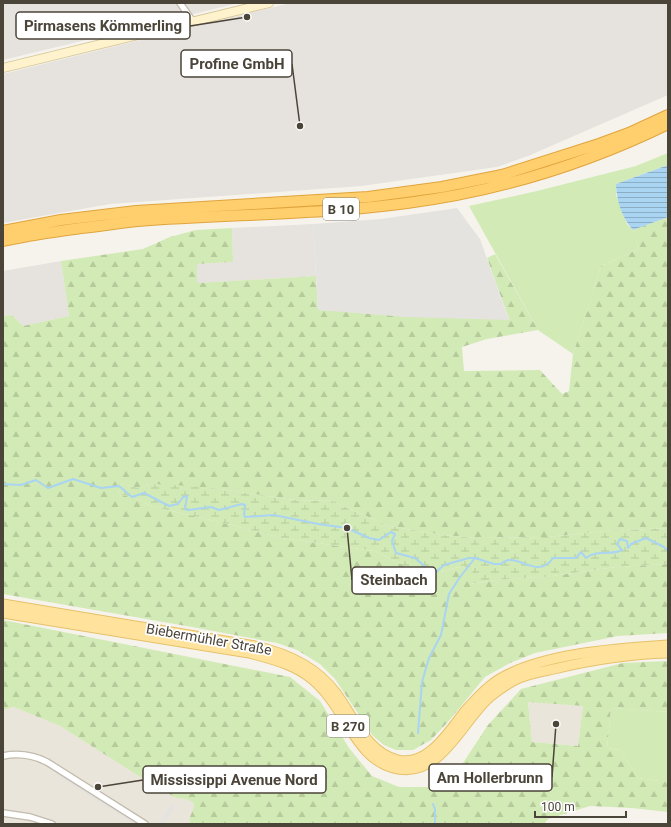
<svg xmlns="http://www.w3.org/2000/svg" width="671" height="827" font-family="Roboto,sans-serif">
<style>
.residential{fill:#eae5da}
.industrial{fill:#e6e2dd}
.green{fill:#d2eab5}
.forest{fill:url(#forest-firs);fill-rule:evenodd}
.wetland{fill:url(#wetland-marsh)}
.parking{fill:#e5e3e0}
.water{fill:url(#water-rules)}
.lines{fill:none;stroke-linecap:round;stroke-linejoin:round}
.stream{stroke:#a9d4f2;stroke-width:2}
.street-casing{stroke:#c2bbae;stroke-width:8}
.secondary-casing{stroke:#d6c79b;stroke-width:10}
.primary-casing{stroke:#e6c16a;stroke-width:11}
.highway-casing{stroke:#e0a43c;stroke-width:12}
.street{stroke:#fff;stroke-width:5.5}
.secondary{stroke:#fff3cd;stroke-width:8}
.primary{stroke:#ffe39c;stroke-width:9}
.highway{stroke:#ffcf6e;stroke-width:10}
.labels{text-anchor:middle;stroke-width:3.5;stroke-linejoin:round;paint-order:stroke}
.shield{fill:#fff;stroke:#817c74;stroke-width:1}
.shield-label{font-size:13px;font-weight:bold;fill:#4b4439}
.street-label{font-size:14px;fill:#4b4439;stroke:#fff}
.leader{fill:none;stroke:#4b4439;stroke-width:1.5}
.callout-dot{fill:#4b4439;stroke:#fff;stroke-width:1.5}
.callout{fill:#fff;stroke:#4b4439;stroke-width:1.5}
.callout-label{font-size:15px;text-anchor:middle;font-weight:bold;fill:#4b4439}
</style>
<defs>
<pattern id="forest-firs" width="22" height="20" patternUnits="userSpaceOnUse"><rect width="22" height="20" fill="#d2eab5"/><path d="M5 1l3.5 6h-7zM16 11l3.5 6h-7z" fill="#b6ca9c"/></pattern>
<pattern id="wetland-marsh" width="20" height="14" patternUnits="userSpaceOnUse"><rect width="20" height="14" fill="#d2eab5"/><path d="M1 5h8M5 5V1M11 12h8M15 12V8" fill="none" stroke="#b6ca9c"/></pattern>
<pattern id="water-rules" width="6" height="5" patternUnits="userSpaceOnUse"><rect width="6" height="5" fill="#a9d4f2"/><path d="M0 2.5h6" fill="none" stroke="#8caec5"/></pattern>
</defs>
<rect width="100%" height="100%" fill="#f6f3ec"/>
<path class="residential" d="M528,701L583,706L578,746L532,742Z
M14,707L60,726L137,775L176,798L186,799L193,802L194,807L190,817V824H3V710Z"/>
<path class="industrial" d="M3,3H239L3,60Z
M290,3H668V95L528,156L497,167L361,186L110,204L3,223V74Z
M313,224L316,276L197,283L196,264L233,262L232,228Z
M61,261L69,316L23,326L12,315L3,316V271Z"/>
<path class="green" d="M668,153V165L616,184V195L627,224L633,230L639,249L601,266L573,354L538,330L469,206L537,191L636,166Z
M611,708L668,712V782L638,778L620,750L607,748Z"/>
<path class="forest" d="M668,217V528L604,531L547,537L475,538L443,535L389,526L332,501L294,500L221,489L149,484L137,488L122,483L119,494L141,500L150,506L228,524L281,538L375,551L425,576L455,568L473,565L472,584L496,580L552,576L615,567L668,564V633L618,636L535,653L510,663L485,677L447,723L431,740L413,750H396L384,745L373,736L335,679L320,664L297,650L277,643L192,627L3,594V316L12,315L23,326L69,316L61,261L143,249L170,237L196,230L232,228L233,262L197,264V283L316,276L318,310L509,319L487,258L495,254L538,330L487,339L462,347L464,371L540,370L562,394L569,391L573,354L601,266L639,249L633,230Z
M3,620L290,677L320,701L349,748L372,776L399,787H435L463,763L488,725L521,689L623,663L668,661V712L611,708L607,748L620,750L638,778L668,782V812L631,808L590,806L548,819L544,824H190V817L194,807L193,802L186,799L176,798L137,775L60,726L14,707L3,710ZM528,702L583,706L578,746L532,742Z"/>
<path class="wetland" d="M122,483L137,488L149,484L176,485L221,489L294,500L332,501L389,526L443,535L475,538L547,537L604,531L668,528V564L615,567L552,576L496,580L471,584L473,565L455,568L425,576L375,551L281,538L228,524L150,506L141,500L119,494Z"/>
<path class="parking" d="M457,208L480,239L509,320L406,317L318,310L313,224L381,219Z
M60,772L141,824H134L58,776Z
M171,804L175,807L164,824H160L159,823Z"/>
<path class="water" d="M668,165V217L633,230C622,219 616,199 616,184Z"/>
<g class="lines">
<path class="stream" d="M3,484L21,485L36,480L48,488L73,479L101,488L119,486L132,497L144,493L169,506L178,504L183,497L187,496L185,509L188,510L211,507L219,510L242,504L245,505L244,515L245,517L274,515L318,524L347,528L369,538L379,540L391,532L395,534L392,541L396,553L415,558L428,569L436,572L444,565L469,558H475L494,564H501C515,549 537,582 553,558H576L581,552L586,558C598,549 611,556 622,550L617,544L620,539L627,541L628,548L631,544L646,538L664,547L668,551
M418,733L422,682L429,658L441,635L449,594L460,577L475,558
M433,804L435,809V824"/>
<defs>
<path id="street" d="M180,3L193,22
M3,756C18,753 33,755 47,762L145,824
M3,813L30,817L52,824"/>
<path id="secondary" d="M3,68L269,3"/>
<path id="primary" d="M3,604L255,646C286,653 316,666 336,693C354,717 366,752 398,760C428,767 450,730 465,711C473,702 481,693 491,685C530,654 618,648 668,645
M3,613L249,653C271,659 294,664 312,679C321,687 328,695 334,704C352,729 364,763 398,769C442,777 463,719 491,696C501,688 512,680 525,676C534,673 545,671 554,669C591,660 630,654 668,653"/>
<path id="highway" d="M3,231L61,220L136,211L368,197L442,187L502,175L599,144L629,133L668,115
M3,241C29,235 54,232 81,228C100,226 119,223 138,221C228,214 318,215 407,203C498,191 586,164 668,124"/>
</defs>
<use href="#street" class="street-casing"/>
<use href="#secondary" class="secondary-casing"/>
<use href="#primary" class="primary-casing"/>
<use href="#highway" class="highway-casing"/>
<use href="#street" class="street"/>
<use href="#secondary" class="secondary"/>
<use href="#primary" class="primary"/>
<use href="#highway" class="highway"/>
</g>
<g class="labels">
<g class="shield">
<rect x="323" y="198" width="36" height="22" rx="3"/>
<rect x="327" y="715" width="42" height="22" rx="3"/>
</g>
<g class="shield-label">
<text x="341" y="214">B 10</text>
<text x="348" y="731">B 270</text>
</g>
<g class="street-label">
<text transform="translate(209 639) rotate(10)" y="5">Biebermühler Straße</text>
</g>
</g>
<path class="leader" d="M247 17L190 26M300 126L292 64M347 528L352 580M556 724L552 777M98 787L143 780"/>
<g class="callout-dot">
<circle cx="247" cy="17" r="4"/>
<circle cx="300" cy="126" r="4"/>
<circle cx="347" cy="528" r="4"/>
<circle cx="556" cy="724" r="4"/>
<circle cx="98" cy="787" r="4"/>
</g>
<g class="callout">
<rect x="16" y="12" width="174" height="27" rx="4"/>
<rect x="181" y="50" width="111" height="27" rx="4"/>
<rect x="352" y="567" width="84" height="27" rx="4"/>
<rect x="429" y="764" width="123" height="27" rx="4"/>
<rect x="143" y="766" width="183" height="27" rx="4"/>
</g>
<g class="callout-label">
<text x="103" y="31">Pirmasens Kömmerling</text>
<text x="237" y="69">Profine GmbH</text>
<text x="394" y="585">Steinbach</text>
<text x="490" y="783">Am Hollerbrunn</text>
<text x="234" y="785">Mississippi Avenue Nord</text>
</g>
<rect width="671" height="827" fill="none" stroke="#4b4439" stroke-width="8"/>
<path d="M535 811v6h91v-6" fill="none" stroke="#4b4439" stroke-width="2"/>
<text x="541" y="811" font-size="12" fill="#4b4439" stroke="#ffffff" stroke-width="3" paint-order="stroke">100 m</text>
</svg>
